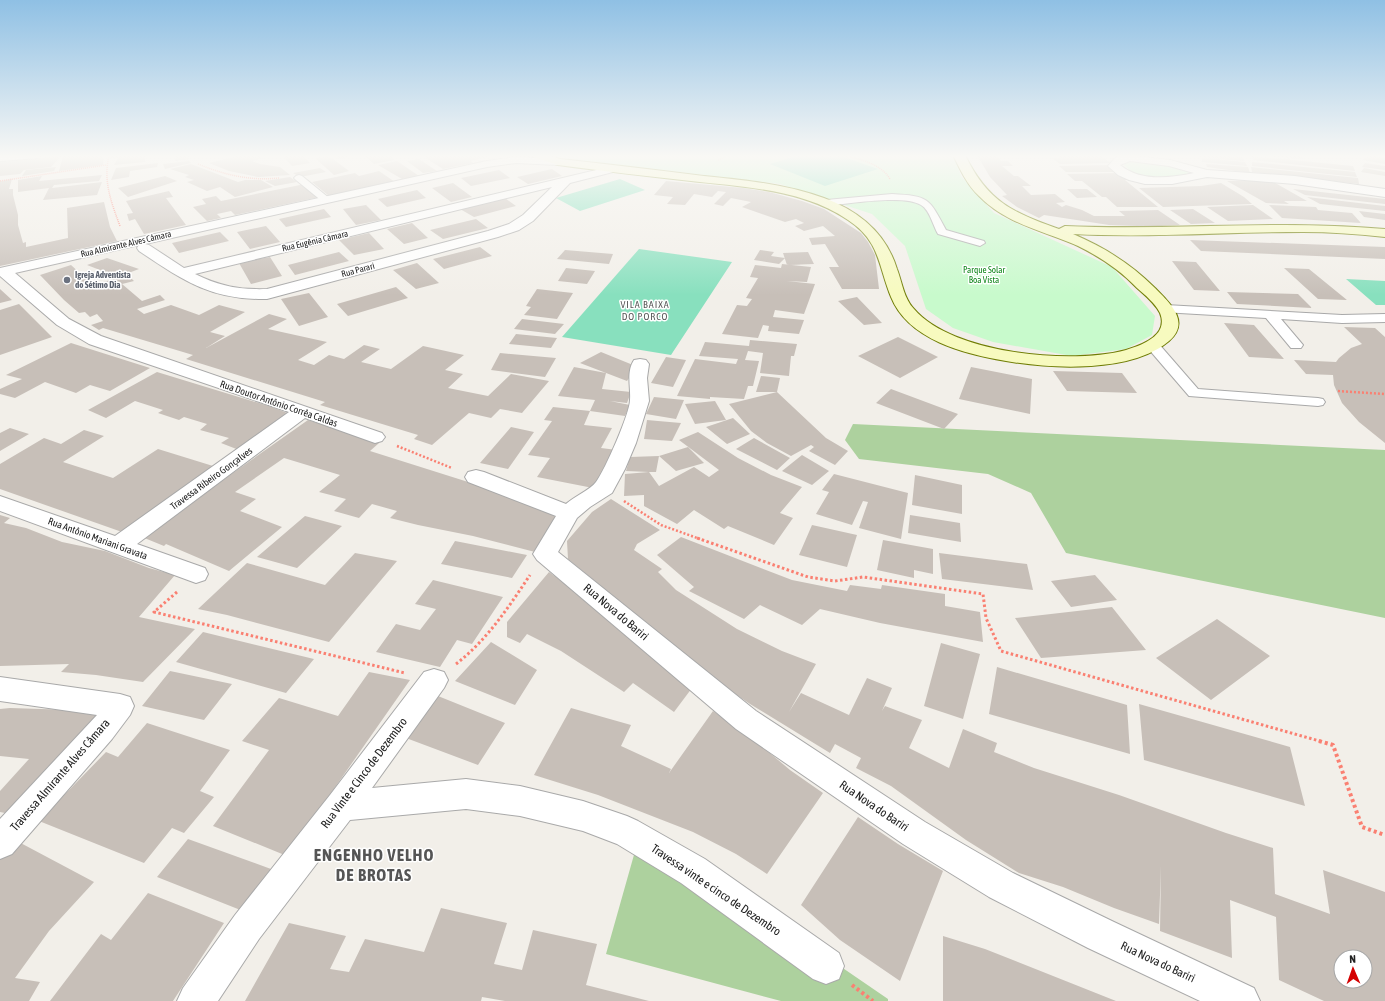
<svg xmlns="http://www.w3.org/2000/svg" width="1385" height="1001" font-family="'Asap Condensed',sans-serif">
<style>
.forest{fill:#add19e}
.park{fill:#c8facc}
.pitch{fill:#88e0be}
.building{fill:#c7bfb8;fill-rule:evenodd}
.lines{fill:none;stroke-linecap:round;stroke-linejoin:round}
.lane-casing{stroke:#a9a9a9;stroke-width:2}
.street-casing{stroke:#a9a9a9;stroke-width:2}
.secondary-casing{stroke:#707d05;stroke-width:2}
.path-far3{stroke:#fa8072;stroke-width:1.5;stroke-dasharray:1 1;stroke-linecap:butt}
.path-far2{stroke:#fa8072;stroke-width:2.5;stroke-dasharray:2 2;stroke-linecap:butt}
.path-far1{stroke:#fa8072;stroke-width:3;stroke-dasharray:2.5 2.5;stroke-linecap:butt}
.path{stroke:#fa8072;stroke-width:4;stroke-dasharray:3 3;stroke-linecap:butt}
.lane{fill:#fff;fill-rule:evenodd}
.street{fill:#fff;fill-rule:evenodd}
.secondary{fill:#f7fabf;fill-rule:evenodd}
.worship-dot{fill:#6b7280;stroke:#fff;stroke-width:1.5}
.labels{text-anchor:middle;stroke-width:3;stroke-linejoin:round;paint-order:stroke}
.far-street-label{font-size:9px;fill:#222;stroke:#fff}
.far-park-label{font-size:9px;fill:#0c8416;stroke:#fff}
.far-worship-label{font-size:9px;font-weight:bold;fill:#5b616d;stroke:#fff;text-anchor:start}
.far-quarter-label{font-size:10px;letter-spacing:1px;fill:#555;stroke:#fff}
.street-label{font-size:10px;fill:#222;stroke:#fff}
.near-street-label{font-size:12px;fill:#222;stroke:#fff}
.near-district-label{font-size:17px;font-weight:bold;letter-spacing:1px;fill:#555;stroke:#fff}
</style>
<rect width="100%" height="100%" fill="#f2efe9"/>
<path class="forest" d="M853,424L1385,450V618L1066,553L1031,493L988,474L859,459L845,440Z
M641,830L888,999V1001H781L606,954Z"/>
<path class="park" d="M556,155H954L961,176L994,213L1112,267L1155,316L1152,335L1126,349L1072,356L993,342L953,328L926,309L905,246L872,214L780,184L569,159Z
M1128,161C1148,161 1172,162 1189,173C1169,180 1139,182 1124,165Z"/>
<path class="pitch" d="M800,155H838L878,169L825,186L770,164Z
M620,179L645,190L580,211L556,198Z
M639,249L732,262L671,355L562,337Z
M1346,279L1385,281V305H1376Z"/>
<path class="building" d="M67,155H104L103,165L59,171L63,156Z
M112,155H145V162L114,165L118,158H110Z
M176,155H190L189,159L175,161Z
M242,155H255L263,158L252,161L260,164L280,167L290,175L258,177L229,171L209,163Z
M282,155H302L310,163L292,166Z
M333,155H348L350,157L337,159Z
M364,155H390L394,160L374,164Z
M421,155H490V156L470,161L473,163L443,169Z
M977,155H997L1001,161H1008L1013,166H1002L1014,176H1018L1031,186H1022L1031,195L1055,194L1065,202L1056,203L1062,207L1066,205L1082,210L1094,216H1125L1119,211L1158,210L1180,225L1139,227L1137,226L1109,225L1044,215L1039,218L1017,207L1002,196L1007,195L990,177Z
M1056,155H1099L1111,163L1060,164L1052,158H1059Z
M1199,155L1242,157L1244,161L1200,157Z
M1268,155H1301L1304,159L1268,156Z
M1368,155L1385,158V164L1363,160Z
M61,156L51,167L24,170L20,174L0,176V161Z
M329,156L349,171L334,175L315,158Z
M1252,156L1353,166L1355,171L1253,160Z
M1202,158L1245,162L1247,166L1202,162Z
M419,159L437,171L423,173L407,161Z
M189,161L191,163L165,169L163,164Z
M397,161L419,176L402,179L378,165Z
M1252,162L1355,172L1357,177L1252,166Z
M158,163L157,167L130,171L129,177L111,180L116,168Z
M1365,163L1385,166V170L1362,167Z
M191,164L238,182L245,180H261L273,187L235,197L220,187L207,191L187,182L194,180L185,177L189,175L170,169Z
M1206,164L1248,167L1250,173L1207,167Z
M1109,165L1118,172H1066L1059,166Z
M56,167L54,171L22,176L26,170Z
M1251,167L1358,178L1359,184L1252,172Z
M320,168L326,172L300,177L293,173Z
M1364,168L1385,172V176L1361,172Z
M552,169L562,176L528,184L517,177Z
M499,170L510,178L471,186L461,178Z
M379,171L395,182L329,196L312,182L355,173L359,176Z
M1120,173L1129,180H1125L1158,207H1117L1106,197H1102L1082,181H1075L1067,174Z
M102,175L99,181L54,185L52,188L102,182L97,195L43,200L49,188L18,192V180L42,176L39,181Z
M165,176L177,181L128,197L118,188Z
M290,177L297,182L275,186L265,181Z
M12,179L9,189H13V195L18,215V225L23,243L26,242V247L68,238L67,208L104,202L110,227L117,241L0,266V181Z
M1270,180L1307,201H1284L1289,204L1266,203L1227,181Z
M666,181L743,188L769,192L802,201L824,209L861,233L868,242L875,255L879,289H842L829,267H839L825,244L812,245L809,238L835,236L823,226L804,231L795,226L804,223L796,219L785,222L742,207L751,202L731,198L723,206L714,204L726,192L718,191L712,197L694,194L685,205L667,204L673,197L654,195Z
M453,183L472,197L451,202L432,188Z
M1221,183L1244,197L1252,204L1163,207L1139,188L1201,186Z
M305,184L319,197L235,215L231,211L217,214L221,218L207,221L193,207L206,204L202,199L216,196L221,201Z
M1067,189H1087L1097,197L1077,198Z
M1293,189L1385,199V204L1305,195Z
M417,190L426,198L387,207L378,199Z
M169,191L173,197L166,198L186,225L144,234L135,219L129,221L127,214L133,213L126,201Z
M1307,197L1385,206V211L1320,204Z
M505,198L516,206L474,217L460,209Z
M366,205L381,220L356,225L343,209Z
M1253,205L1273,219L1228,221L1207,207Z
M1269,205L1316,207L1318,210L1352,213L1361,223L1282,218Z
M324,209L331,217L286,227L279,219Z
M1193,209L1215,223L1191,224L1170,210Z
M1359,211L1385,214V220L1364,217Z
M476,219L488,228L443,239L430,230Z
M412,223L428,238L404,244L387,229Z
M266,226L280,242L250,249L237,232Z
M220,232L229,241L179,253L172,243Z
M369,233L384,249L354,255L339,240Z
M1190,240L1385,247V259L1201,251Z
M480,247L492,256L444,269L433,259Z
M565,250L613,254L609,264L557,259Z
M760,250L774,252L771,256L785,258L779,264L754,260Z
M339,252L349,261L295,275L288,265Z
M808,252L814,264L787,265L783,253Z
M270,257L282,276L251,284L239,263Z
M107,258L139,269L118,277L87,265Z
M1172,261L1196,262L1220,291L1194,290Z
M417,263L439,283L416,289L393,270Z
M782,264L811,267L807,282L787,281L815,284L804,314L775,310L773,317L804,320L799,334L768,331L769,326L763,325L758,338L722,334L737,305L747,306L752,299L746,298L758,278L750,277L755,265L781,268Z
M71,265L93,285L128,275L134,281L122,284L142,301L160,295L165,300L137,309L144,314L171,305L199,315L219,305L245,312L210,332L225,336L206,348L269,314L287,319L268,329L327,342L298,360L314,365L329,355L344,359L364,345L380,349L361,362L391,369L423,346L464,355L445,370L463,374L448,388L488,396L511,374L549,381L522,413L500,409L491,418L469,413L432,445L414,439L418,435L320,405L325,402L186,359L193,355L103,328L99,330L91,325L103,321L97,314L90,317L85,312L79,313L64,300L40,275Z
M566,268L595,271L587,284L558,281Z
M1284,268L1309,269L1347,300L1318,299Z
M396,287L408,298L348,316L337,304Z
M0,289L12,300L0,303Z
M537,289L573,293L557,319L524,315L531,307L526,306Z
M1227,292L1298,294L1312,308L1237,304Z
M309,293L328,317L299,326L281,299Z
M857,297L882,323L864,325L838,301Z
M19,304L52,337L0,355V310Z
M522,319L564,324L555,334L514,329Z
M1224,323L1254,325L1284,359L1249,357Z
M1344,327L1375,328L1385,337V443L1359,422L1342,403L1334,385L1333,375L1306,374L1294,360L1336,362L1339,358L1351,348L1362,344Z
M516,334L557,338L551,348L509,344Z
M898,337L938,357L900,378L858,356Z
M750,340L797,344L794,356H791L789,376L760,373L763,353L748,351L745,360L759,361L753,386H748L744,399L710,397V399L677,396L695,359L736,364L738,359L699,356L705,342L749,346Z
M71,343L150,368L110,391L90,385L76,393L45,382L15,398L0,394V389L22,379L6,375Z
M601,352L633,365V372L627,381L580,363Z
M500,353L556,358L545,377L491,370Z
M666,357L686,360L673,387L651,383Z
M574,367L606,373L602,389L631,392L627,403L610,401L630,405L625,416L590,411L595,400L558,396Z
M971,367L1032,379L1030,414L959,399Z
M1053,371L1122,373L1137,393L1067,391Z
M157,372L272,407L290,414L239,450L221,443L229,438L200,430L207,424L184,417L179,420L158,413L163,410L135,401L106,418L88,410Z
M761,376L780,378L777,392L826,438L848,451L835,465L809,451L814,447L811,445L791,456L767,443L751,431L729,404L777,392H756Z
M891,389L958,414L944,429L876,403Z
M654,397L684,400L676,419L646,414Z
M715,401L726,420L695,424L685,404Z
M553,407L590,411L584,425L612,428L601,448L617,450L593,488L537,477L550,458L528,455L552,421L544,420Z
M733,418L750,434L727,444L706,427Z
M308,420L379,443L370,451L484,487L558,515L535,552L473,536L418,525L390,518L397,511L372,504L359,518L334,511L346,499L319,492L340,475L284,458L235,492L256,499L240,511L282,527L229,571L166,544L164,546L142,537Z
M647,420L658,421L681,423L672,441L644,439Z
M511,427L534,432L508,469L480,463Z
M10,428L29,434L0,451V433Z
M84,430L104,436L63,462L113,478L158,449L213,466L122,532L0,489V464L44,438L61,444Z
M698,432L738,458L771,475L802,487L780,513L793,518L774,545L728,526L724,529L694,510L677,524L644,506V495L624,496L625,474L649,472L626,471L630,457L659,456L656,472H649L659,486L694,467L709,477L719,470L679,440Z
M754,438L790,458L777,470L736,449Z
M688,447L704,463L676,471L659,456Z
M802,455L829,471L812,485L782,471Z
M834,474L908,493L901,539L859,528L868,502L863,501L852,525L816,514L829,492L822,490Z
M915,475L962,485V514L912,505Z
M611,499L660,530L637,544L634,550L662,569L658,572L676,590L737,629L782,651L816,664L789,712L801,693L849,715L867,678L892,688L882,711L885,706L922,720L909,748L949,768L963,729L997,743L994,752L1034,768L1119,795L1226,833L1273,848L1275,894L1330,914L1323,870L1385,892V1001H1324L1279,980L1276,917L1230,900L1232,958L1160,931L1161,866L1159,924L1114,908L1063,887L1019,873L966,840L891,786L856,768L861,758L835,744L830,753L750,704L703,672L568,559L567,541L592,512ZM1341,957H1365V981H1341Z
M0,515L10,518L4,523L26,528L62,542L105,551L149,568L175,575L139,617L195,629L143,682L96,675L61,672L69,664L0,666Z
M910,515L960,523L961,542L908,533Z
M305,516L342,526L297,568L257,557Z
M812,525L857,535L847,567L799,555Z
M681,537L792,580L847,591L850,585L881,589L882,585L945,594V606L980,612L983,642L880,623L820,609L802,625L760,605L744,619L689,591L694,587L657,555Z
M883,540L933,549V574L914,570V578L877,570Z
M455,541L527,555L512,578L441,564Z
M355,553L397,561L329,642L227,615L198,609L247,563L325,585Z
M939,553L1027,564L1033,590L942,579Z
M549,572L600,609L692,688L674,712L633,683L624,692L561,651L527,634L520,643L507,637V622Z
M1095,575L1117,600L1071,607L1051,581Z
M433,580L503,597L472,644L457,640L440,667L376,652L396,624L420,630L436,609L415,604Z
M1112,607L1146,650L1041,658L1015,618Z
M1217,619L1270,656L1211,700L1156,658Z
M203,632L314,659L286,693L176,662Z
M491,642L537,670L515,705L455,681Z
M941,643L980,654L963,719L924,706Z
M997,667L1127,705L1130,754L989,714Z
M170,671L232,684L204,720L142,706Z
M369,672L410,680L287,856L213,826L269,750L242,741L279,698L338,716Z
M438,696L505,723L478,765L406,738Z
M1139,704L1290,747L1305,806L1144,760Z
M10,708L72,710L101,714L15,815L0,812V791L29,759L0,756V709Z
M571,708L631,725L621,746L671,769L669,773L713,711L752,738L790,770L823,793L767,874L736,854L693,832L598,795L534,775Z
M147,723L230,750L200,791L214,797L184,833L172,828L144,863L39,821L106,752L118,757Z
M858,817L898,844L943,871L900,981L840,940L801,905Z
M188,839L271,869L243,911L157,877Z
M15,840L94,882L49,931L15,978L40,982L29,1001H0V856Z
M148,893L224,923L173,1001H50L101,934L111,940Z
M441,908L507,923L494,964L522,970L533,930L597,944L586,985L649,1001H505L482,997L481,1001H245L289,923L346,936L330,969L349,972L365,939L424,952Z
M943,936L985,949L1116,1001H943Z"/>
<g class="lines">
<defs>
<path id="lane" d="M299,175L302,176L329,198L331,200L329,202H323L296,180L294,178L296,176Z
M892,194C929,196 929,198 946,230L984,241L985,243L980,246L938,234C933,226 930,210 921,205C904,194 847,204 826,206L821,203L826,200Z
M1166,305L1342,315L1385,314V322L1342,323L1281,319L1303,345L1301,348H1291L1266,318L1162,312L1160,309L1162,306Z
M1153,342L1158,343L1198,389L1318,398L1323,399L1325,402L1323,405L1318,406L1189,396L1146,346L1148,343Z"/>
<path id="street" d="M0,155H42L37,158L0,161Z
M1126,155L1170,160L1207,170L1295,176L1385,189V197L1295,184L1207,177L1172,184H1145L1129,180L1118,175L1108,166L1115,158ZM1130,161L1169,166L1194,173C1169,178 1141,182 1120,165Z
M516,157L558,159L562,160L564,162L562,164L558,165L516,163L487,167L145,244L149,245L184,268L613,166L617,167L619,169L617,171L570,183L533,221L519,230L498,237L267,299C211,300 184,281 139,251L137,248L139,245L15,273L69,319L101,336L382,433L385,437L382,441L375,443L305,418L137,544L205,568L208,574L205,580L196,583L0,511V496L115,536L289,412L89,344L57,325L0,276V268L487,161ZM552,187L523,215L509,224L488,231L267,289C240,290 219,286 195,274Z
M640,359L646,360L649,364L647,378L649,401L636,443L625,469L612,493L590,507L577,518L558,552L756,711L925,822L1013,873L1114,922L1254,988L1260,1001H1200L1088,948L989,897L903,844L736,729L537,560L533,554L556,516L468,482L465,477L468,472L476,470L484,472L566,504C574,497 591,489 596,482C605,470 630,413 630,400C631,387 626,372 634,360Z
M434,669L444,672L448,680L444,688L372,788L466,779L520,786L583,801L627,816L638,821L705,859L839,953L844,966L839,979L826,984L813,979L681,883L617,844L583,831L520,816L466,809L350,820L259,939L218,1001H177L183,988L235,915L330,795L424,672Z
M0,677L120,694L130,697L134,706L130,715L112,739L12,854L0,859V819L97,715L0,701Z"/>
<path id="secondary" d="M532,155H549L560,159C608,164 656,170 704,176C744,180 785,184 824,198C859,211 886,233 897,269C902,282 904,299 914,309C952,354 1072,365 1126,350C1143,345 1169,335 1160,313C1155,303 1145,295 1137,288C1120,270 1100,257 1078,246C1044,231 1006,224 979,196C967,185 960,169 953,155H965C988,202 1012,212 1059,229L1065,226C1172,231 1278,219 1385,229V237C1358,234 1331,232 1303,232C1226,232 1150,238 1073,234C1104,247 1131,264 1155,288C1170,303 1191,322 1169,341C1132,373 1052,369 1006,361C965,354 908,340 891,297C878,265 880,241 848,220C803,189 743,187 691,181C646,176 602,171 558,165L533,157Z"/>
</defs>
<use href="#lane" class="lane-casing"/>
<use href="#street" class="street-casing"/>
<use href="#secondary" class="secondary-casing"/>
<path class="path-far3" d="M109,155C103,181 111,202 120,226
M844,155C861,160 880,163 890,179
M718,160L729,155
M198,164C225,175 250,181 279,178
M0,181L106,165"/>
<path class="path-far2" d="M1338,391L1385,394
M397,446L452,468
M624,501L661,525L700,539"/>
<path class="path-far1" d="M697,538L808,577L835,581L863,577L983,594L986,618L1001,651L1323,742
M177,592L154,612L405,673
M456,664C487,640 508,608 530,575"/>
<path class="path" d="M1319,741L1333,745L1362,827L1385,835
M852,985L873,1001"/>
<use href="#lane" class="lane"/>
<use href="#street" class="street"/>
<use href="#secondary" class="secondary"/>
</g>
<linearGradient id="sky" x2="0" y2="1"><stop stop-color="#8fc0e4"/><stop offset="0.53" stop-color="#f9f8f5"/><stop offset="1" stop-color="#f9f8f5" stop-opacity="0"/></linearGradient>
<rect width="1385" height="295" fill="url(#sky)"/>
<circle class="worship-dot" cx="67" cy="280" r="4"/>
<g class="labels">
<g class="far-street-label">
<text transform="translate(315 241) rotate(-13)" y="3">Rua Eugênia Câmara</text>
<text transform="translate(126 244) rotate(-13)" y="3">Rua Almirante Alves Câmara</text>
<text transform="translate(358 270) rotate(-15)" y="3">Rua Parari</text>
</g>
<g class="far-park-label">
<text x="984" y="273">Parque Solar<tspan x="984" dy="10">Boa Vista</tspan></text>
</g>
<g class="far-worship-label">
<text x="75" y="278">Igreja Adventista<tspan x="75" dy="10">do Sétimo Dia</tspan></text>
</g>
<g class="far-quarter-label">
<text x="645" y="308">VILA BAIXA<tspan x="645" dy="12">DO PORCO</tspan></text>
</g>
<g class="street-label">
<text transform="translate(279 403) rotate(19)" y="4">Rua Doutor Antônio Corrêa Caldas</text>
<text transform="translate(211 478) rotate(-36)" y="4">Travessa Ribeiro Gonçalves</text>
<text transform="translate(98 538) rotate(20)" y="4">Rua Antônio Mariani Gravata</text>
</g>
<g class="near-street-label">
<text transform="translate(616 612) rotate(40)" y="4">Rua Nova do Bariri</text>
<text transform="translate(364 773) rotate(-53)" y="4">Rua Vinte e Cinco de Dezembro</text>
<text transform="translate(60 775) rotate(-49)" y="4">Travessa Almirante Alves Câmara</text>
<text transform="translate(874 806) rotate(34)" y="4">Rua Nova do Bariri</text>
<text transform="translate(716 890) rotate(34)" y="4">Travessa vinte e cinco de Dezembro</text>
<text transform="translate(1158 962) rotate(25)" y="4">Rua Nova do Bariri</text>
</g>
<g class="near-district-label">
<text x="374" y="861">ENGENHO VELHO<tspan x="374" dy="20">DE BROTAS</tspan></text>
</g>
</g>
<g transform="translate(1353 969) rotate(358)"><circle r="19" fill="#ffffff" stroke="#a7a7a7"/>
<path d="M0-3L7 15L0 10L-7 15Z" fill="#d40000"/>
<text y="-6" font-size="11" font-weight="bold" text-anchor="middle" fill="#222222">N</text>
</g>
</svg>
